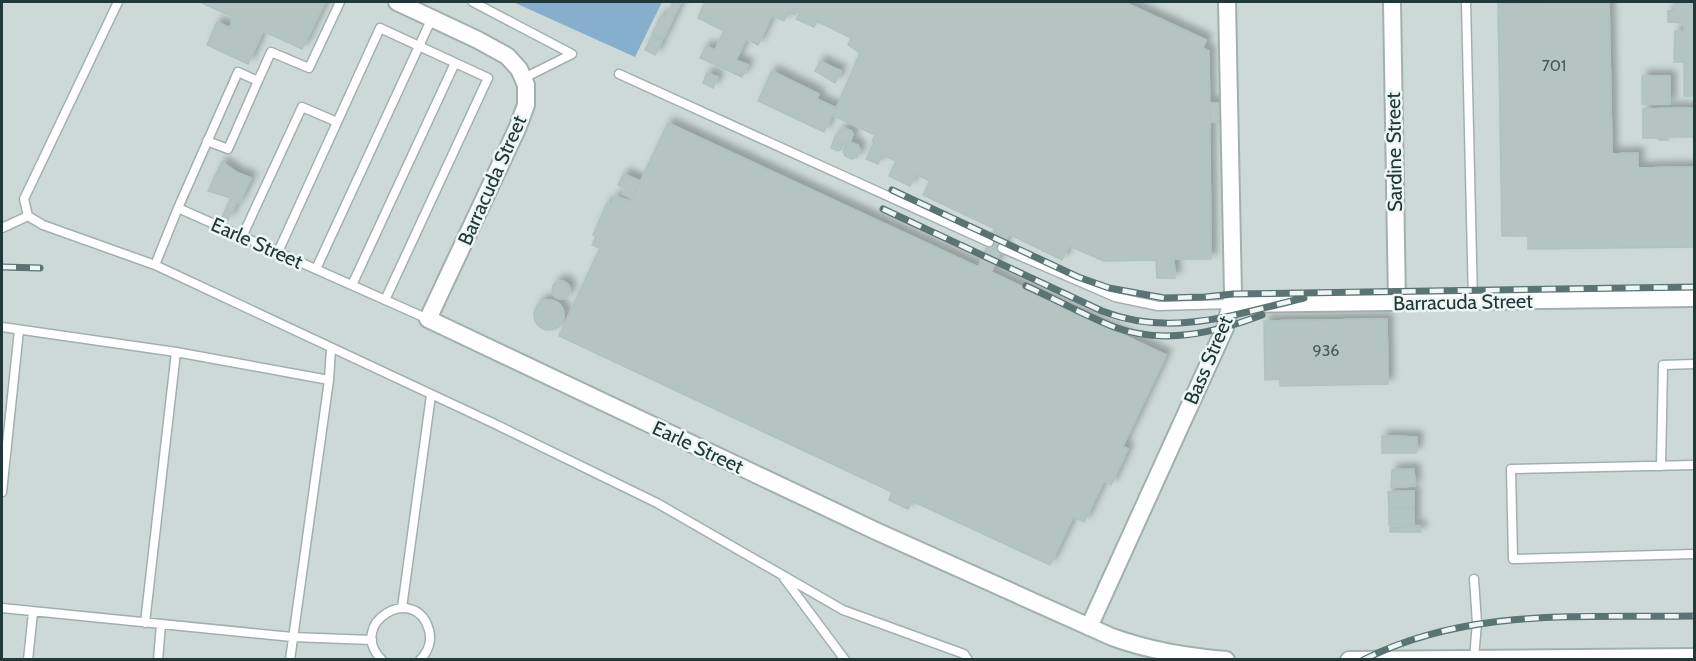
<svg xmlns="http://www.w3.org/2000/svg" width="1696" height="661" font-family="Cabin,sans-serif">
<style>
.built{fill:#ccd9d7}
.water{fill:#86afce}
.building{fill:#b3c4c1;stroke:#b0c2c0;stroke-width:1.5;filter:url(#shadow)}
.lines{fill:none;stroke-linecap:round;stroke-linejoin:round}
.service-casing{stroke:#a1b0af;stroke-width:11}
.minor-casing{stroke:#a1b0af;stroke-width:20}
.service{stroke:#fff;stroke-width:8}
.minor{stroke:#fff;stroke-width:16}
.rail-casing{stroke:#5a7474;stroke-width:7}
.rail{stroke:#eef6f4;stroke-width:4.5;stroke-dasharray:14;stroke-linecap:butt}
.labels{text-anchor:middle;stroke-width:5;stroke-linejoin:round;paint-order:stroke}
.number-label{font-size:16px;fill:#455b5a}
.street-label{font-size:20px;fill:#203838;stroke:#eef6f4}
</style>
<defs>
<filter id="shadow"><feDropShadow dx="5.5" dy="-5.5" stdDeviation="3" flood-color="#0004"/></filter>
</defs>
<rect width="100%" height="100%" fill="#dee9e7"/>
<path class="built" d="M2,2H1694V659H2Z"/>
<path class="water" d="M513,2H662L635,57Z"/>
<path class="building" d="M200,2H325L302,49L263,31L248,64L207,45L217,22L230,28L232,19L234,20L235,18Z
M673,2H681L663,39L652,34L661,16L665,18Z
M705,2H1124L1206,40L1203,48L1209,51L1211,259H1174L1175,278H1157L1156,260L1104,261L1069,246L1062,260L1009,234L991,272L1166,355L1123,446L1128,449L1111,485L1104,481L1084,522L1073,517L1050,565L912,501L908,509L889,500L892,492L559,336L600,248L592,245L596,236L593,235L607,203L611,205L615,196L631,201L668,123L978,267L995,229L923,195L930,181L916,174L910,186L889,176L896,161L882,155L878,164L866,159L874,142L872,141L875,135L832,115L824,132L758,101L772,71L819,94L817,99L836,108L860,53L848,45L851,38L817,21L814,27L796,19L799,13L796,12L795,15L788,12L784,21L772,15L758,45L746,39L736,60L748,65L742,77L700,58L706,46L715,50L724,31L698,18Z
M1609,2L1612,154L1638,153V168L1694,167V247L1528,249V236H1502L1498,4Z
M1684,2H1694V96H1684V62H1674L1675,31H1684V23L1668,22V11L1676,10L1675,3H1684Z
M652,36L662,41L655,55L645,50Z
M820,61L841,71L835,83L815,71Z
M707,73L718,77L713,88L703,83Z
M1642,76H1670V104H1642Z
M1210,103H1222V122H1211Z
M1694,108V137H1668V140H1659V138H1643V109Z
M844,128L852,131L853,134L850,142L858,145L860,150L857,157L852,159L845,156L843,151L847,143L845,142L841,150L838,151L831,148L835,137Z
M222,162L238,173L251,178L239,203L237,202L228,220L222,217L231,198L208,191Z
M624,174L640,181L632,199L622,194L625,188L618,185Z
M552 290a9 9 0 1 1 18 0a9 9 0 1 1-18 0Z
M534 315a15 15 0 1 1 30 0a15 15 0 1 1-30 0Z
M1387,319L1388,384L1280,386V379L1265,380L1264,321Z
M1382,436L1417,437L1416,453H1382Z
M1414,469L1415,486L1391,487L1392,470Z
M1414,491V507H1389L1388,492Z
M1389,508H1414V524L1389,525Z
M1420,526L1421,532H1390V527Z"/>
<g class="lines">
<defs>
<path id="service" d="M118,2L24,199L28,216L43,225L155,265L178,208L238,72L258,81L228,149L207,141
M473,2L572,54L524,78
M1466,2L1473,302
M619,74L989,242
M258,81L271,52L309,68L340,2
M178,208L428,319
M2,228L28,216
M242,237L302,107L337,122
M1002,248L1115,297L1158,306L1231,304
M278,252L380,28L488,78L385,300
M155,265L495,424L657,503L843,610L964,654L968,660
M316,269L432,18
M352,285L455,63
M2,327L176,352L329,380
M1694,465L1511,469L1513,559L1694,554
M1661,466L1663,365L1694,364
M2,492L19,330
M784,578L845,660
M2,608L292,637L372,640
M402,608L431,395
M145,623L176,352
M1474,658L1477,623L1474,579
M28,660L33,612
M158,660L161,624
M290,660L329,380L331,349
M382,660C345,623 416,582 429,630C432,641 428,652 420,660"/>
<path id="minor" d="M397,2L478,40L507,56L519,69L526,85V105L517,129L428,319L878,532L1112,637C1151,651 1185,656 1226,660
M1392,2L1397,303
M1231,304L1694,298
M1089,627L1225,328L1233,294L1227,2
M1349,660L1694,657"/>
</defs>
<use href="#service" class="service-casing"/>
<use href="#minor" class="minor-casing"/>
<use href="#service" class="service"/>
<use href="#minor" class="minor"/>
<defs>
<path id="rail" d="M892,190L1078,277L1109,288L1164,298L1205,297L1233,294L1694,287
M883,209L1102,311C1171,338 1236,314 1304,298
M2,267L40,268
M1026,286C1055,299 1084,315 1114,327C1163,345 1214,333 1262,315
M1363,660C1468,607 1581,618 1694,616"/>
</defs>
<use href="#rail" class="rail-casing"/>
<use href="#rail" class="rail"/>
</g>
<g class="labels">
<g class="number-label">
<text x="1554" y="71">701</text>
<text x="1326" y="356">936</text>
</g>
<g class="street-label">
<text transform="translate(1394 152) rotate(-91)" y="7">Sardine Street</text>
<text transform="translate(492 180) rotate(-66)" y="7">Barracuda Street</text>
<text transform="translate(257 243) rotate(24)" y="7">Earle Street</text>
<text transform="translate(1463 302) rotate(-1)" y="7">Barracuda Street</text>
<text transform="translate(1208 360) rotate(-67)" y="7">Bass Street</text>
<text transform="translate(698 447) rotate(25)" y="7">Earle Street</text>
</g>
</g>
<rect width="1696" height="661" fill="none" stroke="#203838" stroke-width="6"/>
</svg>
